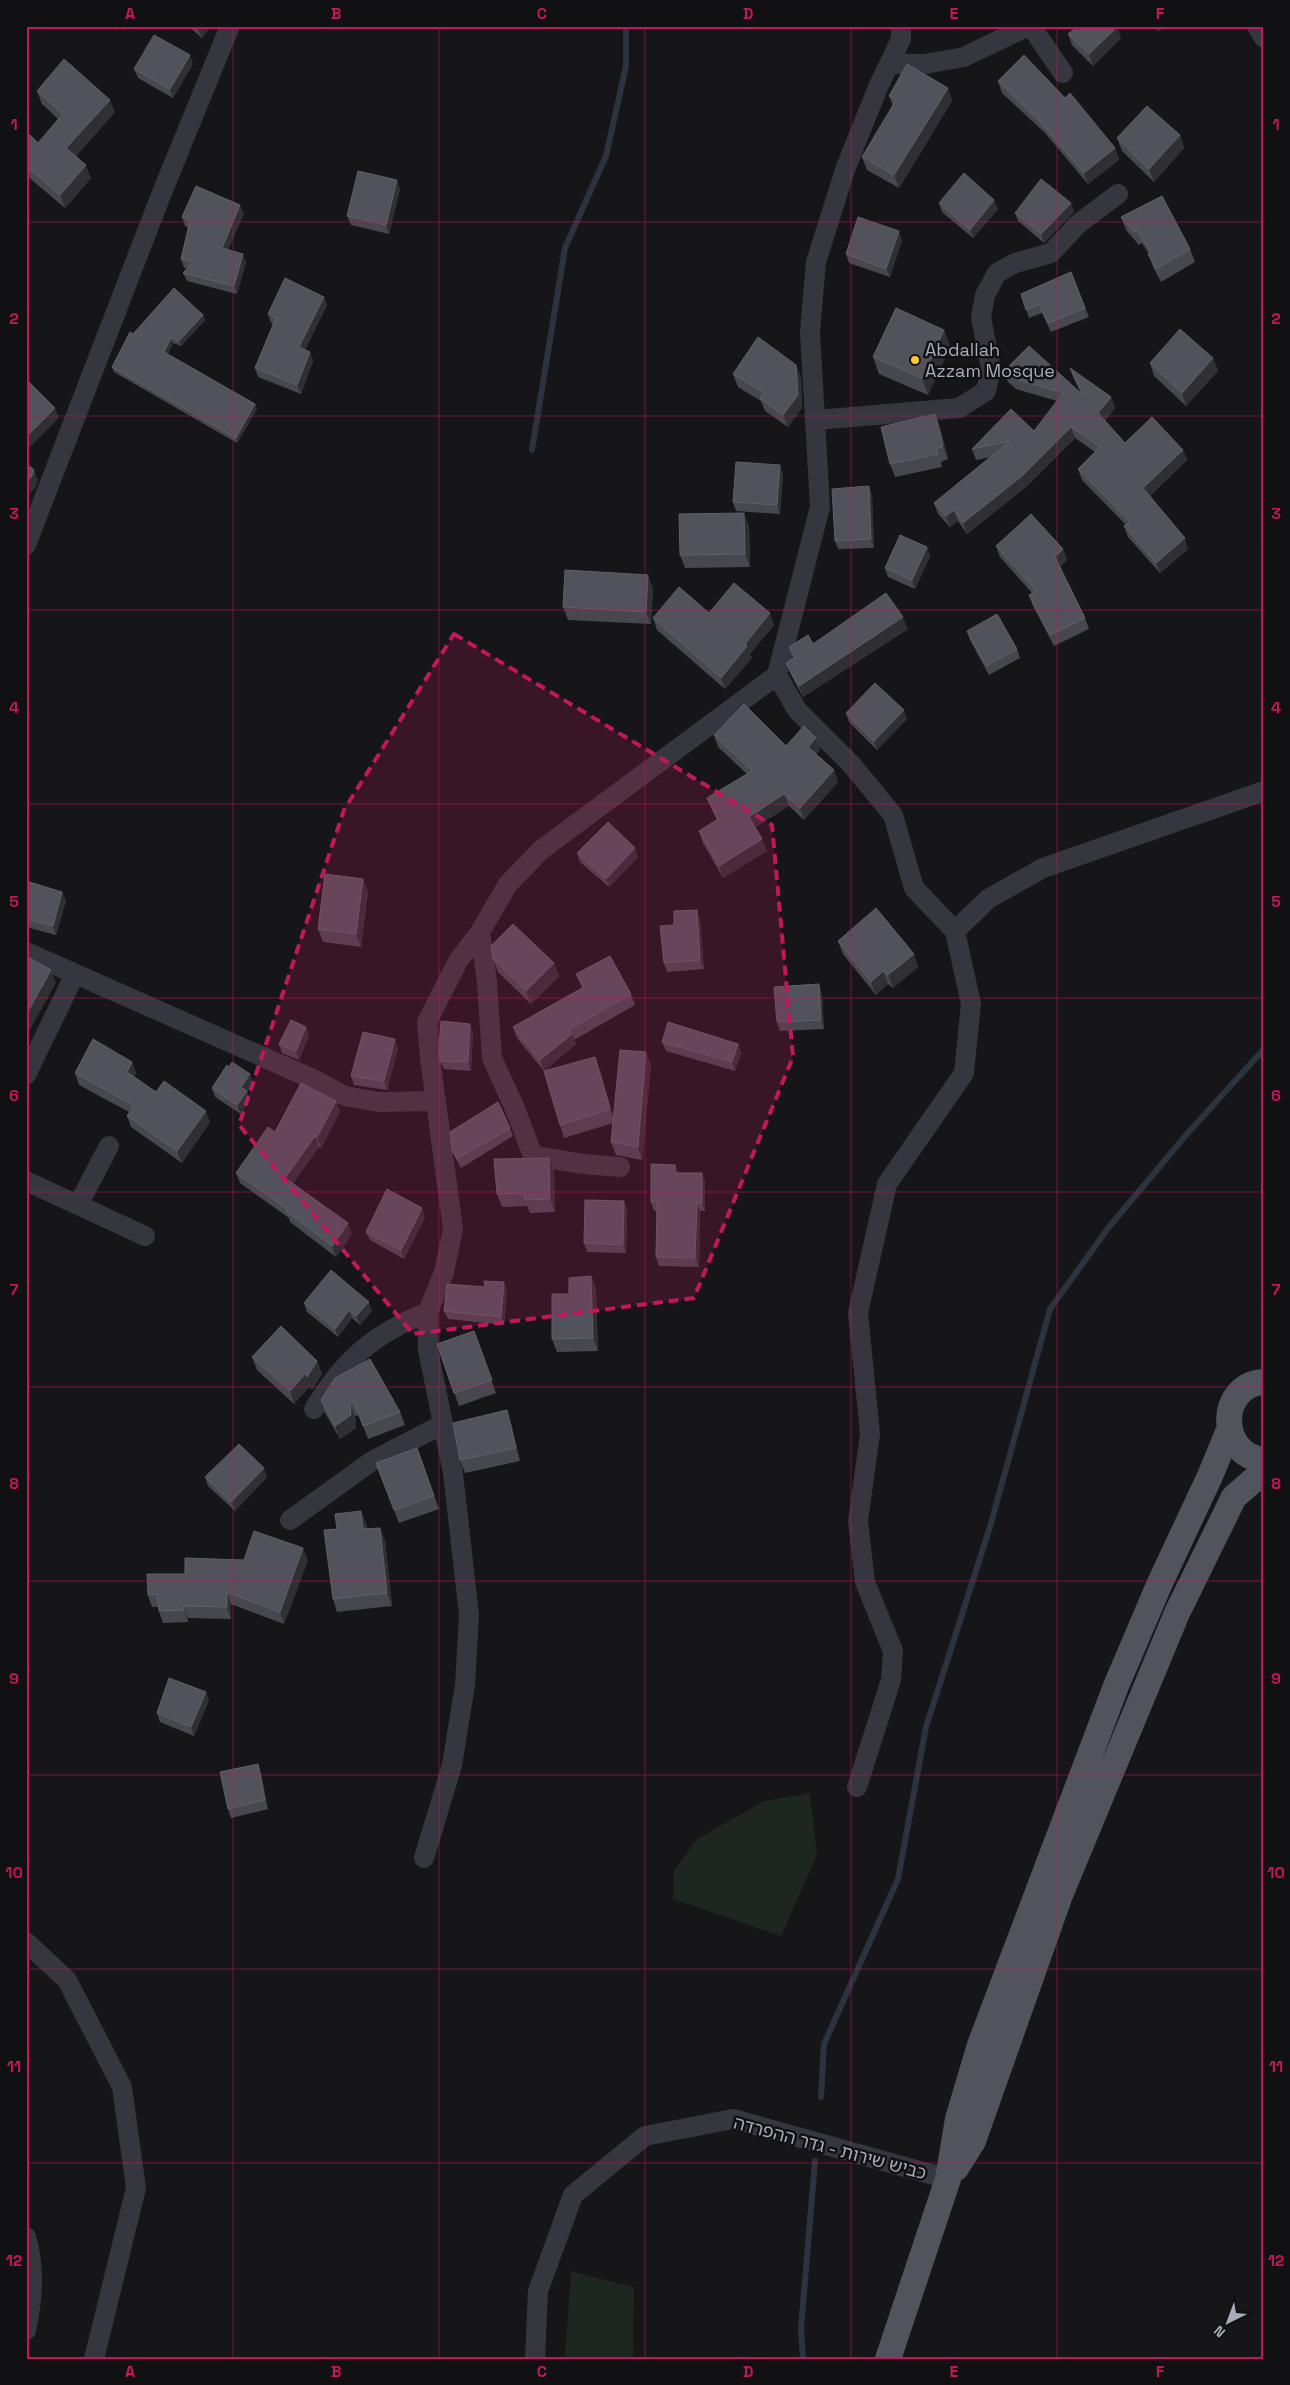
<svg xmlns="http://www.w3.org/2000/svg" width="1290" height="2385" font-family="'Space Grotesk','Noto Sans Hebrew',sans-serif">
<style>
.green{fill:#1d271f}
.lines{fill:none;stroke-linecap:round;stroke-linejoin:round}
.stream{stroke:#2b343e;stroke-width:6}
.minor{stroke:#36373e;stroke-width:20}
.major{stroke:#52545d;stroke-width:26}
.wall{fill:#47474e}
.shaded-wall{fill:#2f2f34}
.building{fill:#52525a;stroke:#5f6069}
.marked{fill:#c2185b;fill-opacity:0.2;stroke:#c2185b;stroke-width:4;stroke-dasharray:10 6;stroke-linejoin:round}
.grid{fill:none;stroke:#c2185b;stroke-width:1;stroke-opacity:0.55}
.poi-dot{fill:#ffc727;stroke:#111113;stroke-width:2}
.labels{text-anchor:middle;stroke-width:5;stroke-linejoin:round;paint-order:stroke}
.poi-label{font-size:18px;fill:#a7abba;stroke:#111113;text-anchor:start}
.street-label{font-size:18px;fill:#a7abba;stroke:#111113}
.neatline{fill:none;stroke:#c2185b;stroke-width:2}
.grid-label{font-size:16px;text-anchor:middle;font-weight:bold;fill:#c2185b}
</style>
<rect width="100%" height="100%" fill="#161618"/>
<path class="green" d="M810,1793L817,1855L781,1936L673,1899L674,1871L697,1839L764,1801Z
M571,2271L634,2287L633,2359H565Z"/>
<g class="lines">
<path class="stream" d="M532,450L565,248L606,156L626,66V26
M821,2097L824,2044L898,1879L926,1727L990,1527L1050,1309L1109,1227L1187,1134L1264,1049
M803,2359L801,2328L815,2161"/>
<path class="minor" d="M901,26V39L879,85L846,167L816,262L810,332L820,507L777,675L797,710L851,764L893,815L914,888L955,931L988,899L1043,868L1264,791
M1031,26L1063,73
M1257,26L1264,38
M889,64H925L964,57L1028,26
M816,420L959,408L986,391L991,369L981,317L985,295L997,273L1015,263L1051,253L1078,224L1118,194
M26,545L161,195L230,26
M480,932L487,982L492,1058L516,1111L533,1156L584,1164L620,1167
M26,952L315,1080L345,1096L378,1102L436,1101
M26,1075L75,974
M26,1181L145,1236
M78,1205L109,1146
M314,1409C343,1360 375,1333 428,1312
M290,1520L372,1461L443,1424
M857,1787L891,1680L893,1651L865,1582L858,1521L870,1434L858,1313L887,1184L964,1073L971,1004L955,931
M424,1858L452,1765L465,1685L469,1615L453,1473L428,1350V1312L444,1272L453,1229L430,1058L427,1022L458,961L480,932L508,884L541,850L777,675
M26,1942L67,1980L122,2087L136,2188L94,2359
M26,2237C35,2269 33,2298 26,2330
M535,2359L538,2291L573,2195L645,2136L733,2119L948,2179"/>
<path class="major" d="M1264,1382C1218,1384 1217,1455 1264,1460
M956,2168L973,2141L1060,1895L1177,1613L1234,1497L1264,1471
M888,2359L948,2179L958,2119L980,2045L1116,1686L1159,1585L1210,1476L1229,1430"/>
</g>
<path class="wall" d="M188,26H211L202,38Z
M1070,26H1116L1121,38L1093,66L1072,45L1068,34L1074,30Z
M193,64L173,98L138,78L134,69Z
M998,81L1115,148L1119,160L1088,184L1045,133L1002,93Z
M948,88L952,101L899,188L867,170L862,157L893,106L889,96Z
M37,91L115,112L76,156L91,178L65,208L26,175V139L38,143L58,119L42,104Z
M1180,135L1184,148L1154,182L1122,151L1117,138Z
M400,189L389,234L351,225L347,216Z
M939,203L998,209L973,238L942,212Z
M1071,203L1074,212L1044,243L1018,221L1015,213Z
M244,213L228,250L246,262L237,294L187,281L183,273L187,268H184L181,259L188,228L185,226L182,217Z
M1121,217L1190,249L1195,262L1161,282L1153,267L1149,254L1142,243L1139,245L1126,230Z
M902,240L890,277L849,263L846,254Z
M1071,272L1089,317L1051,332L1042,313L1029,318L1021,294Z
M324,297L327,305L305,350L313,361L301,394L258,377L255,368L273,324L271,323L268,314Z
M203,315L205,320L181,346L173,343L168,354L255,404L257,409L237,443L114,372L112,367L133,334Z
M944,330L950,347L928,395L879,374L873,357Z
M1213,358L1218,371L1186,406L1154,376L1150,363Z
M796,365L801,378L802,408L788,427L765,411L761,401L738,387L733,374Z
M1070,368L1111,397L1115,408L1105,421L1125,443L1183,450L1187,460L1150,496L1188,549L1160,573L1128,537L1124,526L1126,525L1082,480L1078,469L1095,452L1075,438L1026,487L967,534L958,521L950,527L938,514L934,503L991,457L976,460L972,449L1034,431L1057,401L1016,389L1008,382L1004,371L1081,393L1074,379Z
M935,414L940,427L948,459L941,462L942,467L895,477L890,464Z
M783,474L780,514L736,511L733,502Z
M872,495L874,548L838,549L835,541Z
M749,526L750,567L685,568L680,555Z
M996,546L1063,549L1067,560L1060,567L1085,618L1089,629L1054,646L1033,606L1029,595L1032,593L1000,557Z
M927,547L930,556L915,589L888,577L885,568Z
M653,588L651,624L568,620L563,607Z
M709,613L774,625L750,654L752,658L725,689L657,630L653,618Z
M908,629L803,697L791,675L786,663L793,658L789,647Z
M967,631L1017,649L1020,658L989,675L970,640Z
M846,713L907,719L877,750L849,722Z
M714,735L786,746L816,738L820,750L816,754L834,770L838,782L804,820L789,806L755,827L762,839L767,851L723,878L703,843L699,831L717,820L712,810L707,798L747,774L718,747Z
M577,853L638,857L609,887L580,862Z
M363,879L368,892L361,947L323,942L318,929Z
M26,881L62,892L66,901L56,935L26,927Z
M700,919L704,969L667,972L664,963L674,925Z
M838,941L914,954L918,967L893,988L888,984L876,995L843,954Z
M493,959L554,963L559,976L531,1004L498,972Z
M576,974L631,994L635,1005L574,1040L576,1044L544,1071L517,1038L513,1027L582,988Z
M822,993L824,1029L780,1031L777,1022Z
M306,1027L309,1035L299,1060L282,1053L279,1044Z
M473,1033L471,1071L444,1069L440,1061Z
M662,1042L738,1044L741,1053L735,1071L666,1051Z
M398,1048L387,1090L354,1085L351,1076Z
M132,1062L136,1073L134,1077L156,1092L210,1122L182,1163L131,1127L127,1116L129,1112L79,1085L75,1073Z
M651,1065L642,1160L616,1155L611,1142L613,1123L564,1138L560,1125L600,1070L613,1117Z
M229,1067L250,1074L253,1083L247,1092L250,1099L241,1114L215,1097L212,1088Z
M336,1101L340,1112L321,1148L319,1147L293,1183L352,1234L336,1257L290,1222L289,1218L240,1183L236,1173L275,1132Z
M510,1128L513,1136L461,1168L456,1159L452,1150Z
M549,1158L554,1171L555,1212L530,1213L527,1206L502,1207L497,1194Z
M675,1165L678,1173H702L705,1182V1211H700L699,1267L659,1266L656,1257L657,1211H654L651,1202Z
M624,1201L627,1209L626,1253L587,1252L584,1243Z
M425,1217L404,1259L370,1240L366,1232Z
M591,1276L596,1289L598,1351L557,1352L552,1339L569,1294Z
M507,1291L504,1325L448,1319L444,1311Z
M304,1303L372,1311L360,1325L352,1318L338,1337L307,1312Z
M474,1331L496,1393L459,1406L437,1344Z
M252,1357L317,1361L322,1374L312,1390L310,1386L294,1404L257,1370Z
M335,1378L400,1412L405,1425L368,1439L359,1415L355,1416L356,1428L340,1439L325,1413L321,1400Z
M511,1423L520,1461L465,1473L460,1460Z
M417,1448L439,1509L399,1523L376,1463Z
M205,1477H267L235,1511L208,1486Z
M366,1523L367,1529L385,1540L392,1606L337,1612L333,1599L337,1529Z
M244,1560H308L284,1624L231,1604V1619L188,1618V1622L163,1623L159,1611L158,1607H152L148,1595L185,1574Z
M209,1700L194,1736L160,1722L157,1713Z
M258,1764L261,1773L268,1809L231,1818L228,1809Z"/>
<path class="shaded-wall" d="M201,26H211L202,38L198,29Z
M1155,26H1167L1157,32Z
M1117,27L1121,38L1093,66L1089,54Z
M190,55L193,64L173,98L170,89Z
M948,88L952,101L899,188L894,175Z
M110,100L115,112L71,161L66,148Z
M1180,135L1184,148L1154,182L1149,169Z
M1115,148L1119,160L1088,184L1084,173Z
M86,165L91,178L65,208L60,195Z
M397,180L400,189L389,234L386,225Z
M994,200L998,209L973,238L970,230Z
M1071,203L1074,212L1044,243L1041,234Z
M240,205L244,213L225,257L222,248Z
M899,231L902,240L890,277L886,269Z
M243,254L246,262L237,294L234,286Z
M324,297L327,305L302,356L299,347Z
M203,315L205,320L181,346L179,341Z
M944,330L950,347L928,395L922,378Z
M171,338L173,343L166,357L164,352Z
M310,352L313,361L301,394L297,385Z
M1213,358L1218,371L1186,406L1182,393Z
M796,365L801,378L802,408L788,427L783,415Z
M1111,397L1115,408L1102,424L1098,413Z
M255,404L257,409L237,443L236,438Z
M55,408L59,418L26,451V437Z
M935,414L940,427L948,459L943,446Z
M1071,427L1075,438L1026,487L967,534L963,523Z
M1183,450L1187,460L1147,499L1143,488Z
M780,465L783,474L780,514L777,505Z
M34,470L38,480L36,487L26,497V483Z
M869,486L872,495L874,548L871,539Z
M954,510L958,521L950,527L946,516Z
M744,513L749,526L750,567L745,554Z
M1185,538L1188,549L1160,573L1156,563Z
M927,547L930,556L915,589L912,580Z
M1063,549L1067,560L1059,568L1055,557Z
M648,575L653,588L651,624L646,612Z
M770,613L774,625L750,654L752,658L725,689L721,678L745,644Z
M903,617L908,629L803,697L799,686Z
M904,710L907,719L877,750L874,741Z
M816,738L820,750L812,759L808,747Z
M834,770L838,782L804,820L800,808Z
M784,794L789,806L753,829L749,817Z
M762,839L767,851L723,878L719,866Z
M635,848L638,857L609,887L606,879Z
M363,879L368,892L361,947L356,934Z
M62,892L66,901L56,935L53,926Z
M697,910L700,919L704,969L700,960Z
M914,954L918,967L893,988L888,975Z
M554,963L559,976L531,1004L526,991Z
M51,970L56,983L26,1037V1015Z
M883,971L888,984L876,995L871,982Z
M819,984L822,993L824,1029L821,1020Z
M470,1024L473,1033L471,1071L468,1062Z
M306,1027L309,1035L299,1060L296,1051Z
M572,1034L576,1044L544,1071L540,1060Z
M395,1039L398,1048L387,1090L384,1081Z
M738,1044L741,1053L735,1071L732,1062Z
M646,1052L651,1065L642,1160L638,1147Z
M595,1057L600,1070L615,1122L610,1109Z
M132,1062L136,1073L131,1084L127,1072Z
M250,1074L253,1083L247,1092L250,1099L241,1114L237,1105L241,1087Z
M336,1101L340,1112L321,1148L317,1137Z
M206,1111L210,1122L182,1163L177,1151Z
M315,1136L319,1147L289,1188L285,1178Z
M549,1158L554,1171L555,1212L550,1199Z
M675,1165L679,1173H675Z
M702,1173L705,1182V1211L702,1203Z
M624,1201L627,1209L626,1253L623,1245Z
M697,1203L700,1211L699,1267L695,1258Z
M422,1208L425,1217L404,1259L401,1250Z
M348,1223L352,1234L336,1257L332,1246Z
M591,1276L596,1289L598,1351L593,1338Z
M504,1282L507,1291L504,1325L501,1317Z
M369,1302L372,1311L360,1325L356,1316Z
M349,1310L352,1318L338,1337L335,1329Z
M317,1361L322,1374L312,1390L307,1377Z
M306,1373L310,1386L294,1404L290,1391Z
M350,1403L355,1416L356,1428L340,1439L335,1426Z
M507,1410L511,1423L520,1461L516,1448Z
M264,1468L267,1477L235,1511L231,1502Z
M361,1511L366,1523L368,1542L363,1529Z
M380,1528L385,1540L392,1606L387,1593Z
M303,1548L308,1560L284,1624L280,1612Z
M227,1592L231,1604V1619L227,1607Z
M183,1606L188,1618V1622L184,1610Z
M206,1692L209,1700L194,1736L191,1727Z
M258,1764L261,1773L268,1809L265,1800Z"/>
<path class="building" d="M1076,26H1116L1117,27L1089,54L1068,34L1077,27Z
M154,35L190,55L170,89L134,69Z
M1024,55L1065,98L1070,93L1115,148L1084,173L1040,122L998,81Z
M64,59L110,100L66,148L86,165L60,195L26,166V139L30,135L38,143L63,114L37,91Z
M907,64L948,88L894,175L862,157L896,100L889,96Z
M1147,106L1180,135L1149,169L1117,138Z
M358,171L397,180L386,225L347,216Z
M964,173L994,200L970,230L939,203Z
M1041,179L1071,203L1041,234L1015,213Z
M196,186L240,205L222,248L243,254L234,286L183,273L193,262L181,259L190,221L182,217Z
M1162,196L1190,249L1156,269L1148,254L1151,252L1137,231L1134,232L1121,217Z
M858,217L899,231L886,269L846,254Z
M1071,272L1085,308L1048,323L1039,304L1026,310L1021,294Z
M285,278L324,297L299,347L310,352L297,385L255,368L276,318L268,314Z
M174,288L203,315L179,341L171,338L164,352L255,404L236,438L112,367L130,332L133,334Z
M896,308L944,330L922,378L873,357Z
M1180,329L1213,358L1182,393L1150,363Z
M758,337L796,365L798,395L783,415L760,398L764,393L733,374Z
M1029,346L1083,395L1070,368L1111,397L1098,413L1125,443L1152,417L1183,450L1143,488L1185,538L1156,563L1124,526L1130,522L1078,469L1100,447L1071,427L1022,476L963,523L954,510L946,516L934,503L1010,441L972,449L1011,409L1034,431L1063,393L1012,378L1004,371Z
M26,379L55,408L26,437Z
M935,414L943,446L936,449L938,454L890,464L881,427Z
M736,462L780,465L777,505L733,502Z
M26,463L34,470L32,476L26,483Z
M869,486L871,539L835,541L832,489Z
M744,513L745,554L680,555L679,514Z
M1031,514L1063,549L1055,557L1085,618L1050,635L1029,595L1036,591L996,546Z
M900,535L927,547L912,580L885,568Z
M565,570L648,575L646,612L563,607Z
M734,583L770,613L745,644L747,646L721,678L653,618L679,587L709,613Z
M886,593L903,617L799,686L786,663L795,657L789,647L808,635L813,644Z
M997,614L1017,649L986,666L967,631Z
M875,683L904,710L874,741L846,713Z
M744,704L786,746L804,726L816,738L808,747L834,770L800,808L784,794L749,817L762,839L719,866L699,831L718,819L707,798L752,771L714,735Z
M608,822L635,848L606,879L577,853Z
M325,874L363,879L356,934L318,929Z
M26,881L62,892L53,926L26,919Z
M876,908L914,954L888,975L883,971L871,982L838,941Z
M697,910L700,960L664,963L660,926L674,925V911Z
M513,924L554,963L526,991L493,959L491,946Z
M26,956L51,970L26,1015Z
M610,956L631,994L568,1030L572,1034L540,1060L513,1027L584,987L576,974Z
M819,984L821,1020L777,1022L774,987Z
M291,1020L306,1027L296,1051L279,1044Z
M441,1021L470,1024L468,1062L440,1061L439,1047Z
M668,1022L738,1044L732,1062L662,1042Z
M363,1032L395,1039L384,1081L351,1076Z
M93,1039L132,1062L127,1072L156,1092L164,1081L206,1111L177,1151L127,1116L134,1106L75,1073Z
M620,1050L646,1052L638,1147L611,1142Z
M595,1057L610,1109L560,1125L544,1071Z
M232,1062L250,1074L241,1087L247,1091L237,1105L212,1088L227,1065L229,1067Z
M301,1083L336,1101L317,1137L315,1136L285,1178L348,1223L332,1246L286,1211L288,1210L236,1173L268,1127L275,1132Z
M498,1102L510,1128L457,1159L452,1150L450,1132Z
M549,1158L550,1199L525,1200L524,1193L497,1194L494,1159Z
M651,1164L675,1165V1173H702V1203H697L695,1258L656,1257L657,1202H651Z
M387,1189L422,1208L401,1250L366,1232Z
M585,1200L624,1201L623,1245L584,1243Z
M331,1270L369,1302L356,1316L349,1310L335,1329L304,1303Z
M591,1276L593,1338L552,1339V1294H569V1278Z
M484,1281L504,1282L501,1317L444,1311L447,1284L485,1287Z
M281,1326L317,1361L307,1377L306,1373L290,1391L252,1357Z
M474,1331L492,1380L454,1393L437,1344Z
M370,1359L400,1412L363,1426L354,1402L350,1403L351,1415L335,1426L321,1400L335,1378Z
M507,1410L516,1448L460,1460L453,1423Z
M239,1444L264,1468L231,1502L205,1477Z
M417,1448L434,1496L394,1510L376,1463Z
M361,1511L363,1529L380,1528L387,1593L333,1599L324,1530L337,1529L335,1514Z
M254,1531L303,1548L280,1612L227,1592V1607L183,1606L184,1610L159,1611L157,1594L148,1595L147,1574H185V1558L244,1560Z
M169,1678L206,1692L191,1727L157,1713Z
M258,1764L265,1800L228,1809L220,1772Z"/>
<path class="marked" d="M454,634L772,825L793,1057L694,1298L413,1334L239,1125L344,810Z"/>
<path class="grid" d="M233,26V2359M439,26V2359M645,26V2359M851,26V2359M1057,26V2359M26,222H1264M26,416H1264M26,610H1264M26,804H1264M26,998H1264M26,1192H1264M26,1387H1264M26,1581H1264M26,1775H1264M26,1969H1264M26,2163H1264"/>
<circle class="poi-dot" cx="915" cy="360" r="5"/>
<g class="labels">
<g class="poi-label">
<text x="925" y="356">Abdallah<tspan x="925" dy="21">Azzam Mosque</tspan></text>
</g>
<g class="street-label">
<text transform="translate(830 2148) rotate(15)" y="6">כביש שירות - גדר ההפרדה</text>
</g>
</g>
<rect width="1290" height="2385" fill="none" stroke="#111113" stroke-width="55"/>
<g transform="translate(1228 2322) rotate(222)" stroke="#111113" stroke-width="4" paint-order="stroke">
<path d="M0-4L9 19L0 12L-9 19Z" fill="#a7abba"/>
<text y="-8" font-size="14" font-weight="bold" text-anchor="middle" fill="#a7abba">N</text>
</g>
<rect x="28" y="28" width="1234" height="2330" class="neatline"/>
<g class="grid-label">
<text x="130" y="19">A</text>
<text x="336" y="19">B</text>
<text x="542" y="19">C</text>
<text x="748" y="19">D</text>
<text x="954" y="19">E</text>
<text x="1160" y="19">F</text>
<text x="14" y="130">1</text>
<text x="1276" y="130">1</text>
<text x="14" y="324">2</text>
<text x="1276" y="324">2</text>
<text x="14" y="519">3</text>
<text x="1276" y="519">3</text>
<text x="14" y="713">4</text>
<text x="1276" y="713">4</text>
<text x="14" y="907">5</text>
<text x="1276" y="907">5</text>
<text x="14" y="1101">6</text>
<text x="1276" y="1101">6</text>
<text x="14" y="1295">7</text>
<text x="1276" y="1295">7</text>
<text x="14" y="1489">8</text>
<text x="1276" y="1489">8</text>
<text x="14" y="1684">9</text>
<text x="1276" y="1684">9</text>
<text x="14" y="1878">10</text>
<text x="1276" y="1878">10</text>
<text x="14" y="2072">11</text>
<text x="1276" y="2072">11</text>
<text x="14" y="2266">12</text>
<text x="1276" y="2266">12</text>
<text x="130" y="2377">A</text>
<text x="336" y="2377">B</text>
<text x="542" y="2377">C</text>
<text x="748" y="2377">D</text>
<text x="954" y="2377">E</text>
<text x="1160" y="2377">F</text>
</g>
</svg>
